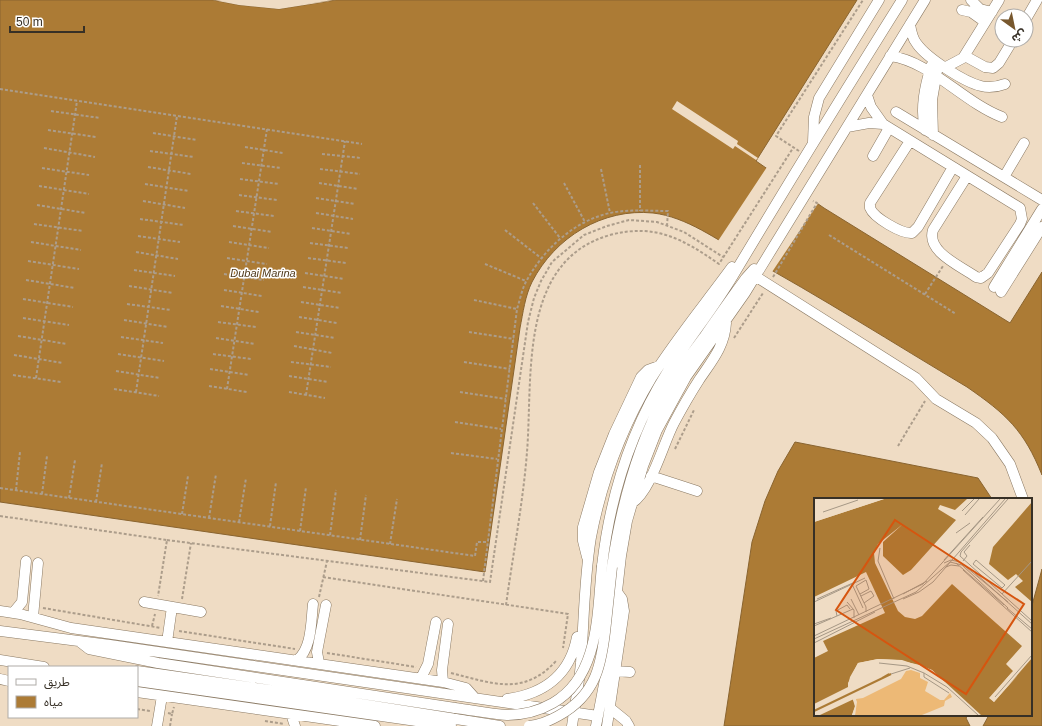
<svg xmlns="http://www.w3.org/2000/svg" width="1042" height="726" font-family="Helvetica,'Noto Sans Arabic',sans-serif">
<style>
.water{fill:#ac7b35;stroke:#896430}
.pier{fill:#efdcc4}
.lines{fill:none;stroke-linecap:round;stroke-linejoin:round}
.minor-casing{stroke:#8a7963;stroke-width:11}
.path{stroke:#ac9d8b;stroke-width:2;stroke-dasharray:3 2;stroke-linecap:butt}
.minor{stroke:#fff;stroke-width:10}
.minor-bridge-casing{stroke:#8a7963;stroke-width:11;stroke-linecap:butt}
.minor-bridge{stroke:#fff;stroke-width:10}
.labels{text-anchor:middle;stroke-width:3;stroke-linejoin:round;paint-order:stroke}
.water-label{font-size:11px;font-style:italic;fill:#503a1c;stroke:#fff}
.inset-river{fill:none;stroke:#ac7b35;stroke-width:2}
.inset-road{fill:none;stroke:#a59785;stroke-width:1}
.view{fill:#d6550f;fill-opacity:0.15;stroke:#d6550f;stroke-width:2}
.inset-edge{fill:none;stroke:#373026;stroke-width:2}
</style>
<rect width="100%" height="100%" fill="#efdcc4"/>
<path class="water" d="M0,0H213L239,5L279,9L336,0H857L756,161L824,208L1010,323L1042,272V475C1024,430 1006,414 967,387C893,343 821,297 746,256C717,240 687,217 653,213C603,208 555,237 532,282C525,296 523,313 520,328L485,572L0,502Z
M795,442L978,478L992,499H815V715H968L966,718L970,726H724L752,542L765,501L778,471Z
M1042,569V726H983L989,715H1031V609Z"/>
<path class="pier" d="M213,0L279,7L336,0L279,9L239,5Z
M677,101L738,141L737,144L758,158L756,160L735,146L733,149L672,109Z
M767,167L819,202L772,272L718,241Z"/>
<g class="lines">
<defs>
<path id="minor" d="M971,0L980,9L992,12
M962,10L971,12L985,22
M1026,19L1037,0
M910,24C911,31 912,38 917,44C927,58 964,82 981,86C989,88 997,87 1005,84
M890,56C930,61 963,102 1002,117
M965,56L985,67L993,68L999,63L1013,40
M946,67L963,58L999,0
M867,95L871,107L883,124L1020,208L1022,219L1020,224L988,273L981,278L976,277C961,266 926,252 933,230L967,176
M896,112L1042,200
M847,127L869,123L883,124
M925,130C920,108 925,86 931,66
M933,135L932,100L937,71
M910,141L870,203V208C874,218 902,234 912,233L918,227L953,167
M813,142L814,117L819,98L879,0
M873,156L889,128
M1004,177L1024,143
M755,276L916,378L936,399L976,423L992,438L1010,464L1023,499
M994,287L1042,209
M1001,292L1042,227
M651,476L697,491
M632,503C651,491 663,444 674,423C682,408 690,394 699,380C711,362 725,346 726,323
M587,557L583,541V527L599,472L614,434L641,377L648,370L659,366
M602,566C610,496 631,430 668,371C689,338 714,308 734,274C789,182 845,91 902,0
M612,567C621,506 636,449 665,395C676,374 690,356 704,337C718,317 732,297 746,278L754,269
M144,602L201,612
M0,611L20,614L71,628L443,682L466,688L474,697
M13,613L22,602L26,561
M33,617L38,563
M0,631L110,645L598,716
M80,642L89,649L158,663L455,708
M167,642L172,607
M0,660L44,667
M297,660C312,649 311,621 313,604
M319,663L317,652L326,605
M137,671L298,694L500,726
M615,671L630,672
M421,678L428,664L436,622
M0,679L9,681
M137,681L451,726
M443,682L442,670L448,624
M137,692L375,726
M507,699C544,694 570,675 577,637
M610,708L626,721L629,726
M291,714L295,726
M157,726L162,696
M572,726C575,705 579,684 581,663C584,620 584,580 591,537C602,480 622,427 652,377C676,339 705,304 732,267
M596,726L610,653L621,556L627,521L643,466L657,430L686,377L745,293L925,0
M607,726L624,611L622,599L617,592"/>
</defs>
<use href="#minor" class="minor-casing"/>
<path class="path" d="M0,89L362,144
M51,111L100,118
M48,130L96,137
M153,133L197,140
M245,147L283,153
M44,148L95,157
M150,151L194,157
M799,151L776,136L863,0
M322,154L361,158
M242,163L281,168
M640,165V211
M148,167L191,174
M42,168L89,175
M320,169L360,174
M601,169L610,213
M240,179L279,184
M319,183L358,189
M564,183L585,222
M145,184L189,191
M39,186L89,194
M239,195L277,200
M316,198L355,204
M143,201L185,208
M533,203L560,238
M37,205L86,213
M236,211L274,216
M316,213L353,219
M140,219L184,225
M34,224L83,231
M233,226L272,232
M312,228L351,234
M505,230L541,258
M829,235L956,314
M138,236L180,242
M31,242L81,250
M229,242L269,248
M310,243L348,248
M136,252L178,259
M227,258L267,264
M308,258L346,263
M28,261L79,269
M485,264L526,281
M134,270L175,276
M305,273L344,279
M224,274L264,280
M773,277L817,203L813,201
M26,280L75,288
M129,286L173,293
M303,287L342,293
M224,290L262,296
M925,294L943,266
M23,299L73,307
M474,300L517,309
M301,302L340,308
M127,304L171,310
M221,306L259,312
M299,317L337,323
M23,318L69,325
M124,320L168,327
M218,322L256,327
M296,332L335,338
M469,332L514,339
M18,336L67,344
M121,337L163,343
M216,338L255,344
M734,338L763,293
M294,346L332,353
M118,354L164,361
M213,354L251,359
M14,355L63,363
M291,362L331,367
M464,362L510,369
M210,369L249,375
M116,371L160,378
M13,375L61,382
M289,376L328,382
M36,378L77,101
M209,386L247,392
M114,389L159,396
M227,389L267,129
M136,392L177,116
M289,392L325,398
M460,392L506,399
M306,395L345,141
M455,422L501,429
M898,446L925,401
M675,449L694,410
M451,453L497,459
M0,488L475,556L477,542H488
M16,490L20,452
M42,494L47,456
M69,498L75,460
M96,502L102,463
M182,514L188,476
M0,516L167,540L158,596
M209,518L216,474
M239,522L246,478
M270,526L276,482
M300,531L306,487
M330,535L336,490
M167,540L490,582L528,322L534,298L541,281L552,262L584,235L607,226L629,220L657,222L684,232L723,257
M360,540L366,495
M390,544L397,499
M323,577L568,614L563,648
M483,581L517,309C520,300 522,288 527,280C544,249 574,221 610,213C629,209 649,211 668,211L667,226
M319,597L327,561
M182,599L191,543
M506,605C513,554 523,503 527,452C533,377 518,261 610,235C655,223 683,239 719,264L793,148
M43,608L161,628
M152,626L155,614
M179,631L295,649
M327,653L416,667
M451,673C492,683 523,697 556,661
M137,709L150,711
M168,713L172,714L174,707
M265,721L284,724
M170,726L172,714"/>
<use href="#minor" class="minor"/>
<defs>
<path id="minor-bridge" d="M455,708C472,710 489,714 507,715C523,715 539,711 553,703C600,676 597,612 602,566
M529,726C539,725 549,721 558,716C597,695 602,663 606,623C608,604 610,586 612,567"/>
</defs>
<use href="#minor-bridge" class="minor-bridge-casing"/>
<use href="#minor-bridge" class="minor-bridge"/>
</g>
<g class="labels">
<g class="water-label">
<text x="263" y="277">Dubai Marina</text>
</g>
</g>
<g transform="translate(814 498)">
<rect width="218" height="218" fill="#efdcc4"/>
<path d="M97,172L106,175V180L114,184L111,193L126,202H130L136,195L138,199L131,203L130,208L108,217H41L42,201L49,200L87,181L92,173Z" fill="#edb976"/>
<path d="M70,1H153L141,12L126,7L124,11L142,22L97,72L89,77L69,58V44L89,26L64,46L60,55L61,65L84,113L91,119L101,121L108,118L138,86L208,148L192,166L199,173L176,200L180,204L218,160V217H167L118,172L88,162L64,161L44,165L36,179L34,188L41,208L38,217H0V160L14,153L9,143L71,115L52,74L0,99V24ZM218,4V104L201,89L209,83L202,76L194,82L175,66L179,49Z" fill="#ac7b35"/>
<path d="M64,1H70L0,24V22ZM64,161L83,162L106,167L118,172L135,189L120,176L104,168L76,163L56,164L45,168L36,186L43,204L41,217H38L41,209L40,201L6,217H0V206L34,189V185L44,165ZM199,173L180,201L204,177L180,204L175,200Z" fill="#efdcc4"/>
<path class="inset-river" d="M68,180L75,176L71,179M0,213L77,176"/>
<path class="inset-road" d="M194,1L147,54L146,58L218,123M148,13L160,1M9,14L44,2M151,17L165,1M142,35L156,25M66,50L64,63L80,101M130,62L169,19M162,62L191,87L188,90L159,66ZM149,63L153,58L150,54L156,47M130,65L137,62L146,64L194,104M142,65L190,107M132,69L137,67L145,68M149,72L218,134M161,75L218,126M38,86L49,110M46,96L55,91L52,82L42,88L52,109V114M89,96L113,83M188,96L218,63M47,98L57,93L60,98L50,105M3,101L41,84M37,101L45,117M89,101L105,94L119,84L191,1M0,104L51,80M33,104L40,112V120M193,110L218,131M23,118L22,113L33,107L36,111M0,126L17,120M0,128L39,111M0,138L109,86L186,1M0,141L102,94L136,64L148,67L194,110M0,145L61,114M65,165L93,168L110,175L133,189L164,217M110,175V179L135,195M77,176L96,170M181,199L218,157"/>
<path class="view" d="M81,22L210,106L152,196L22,112Z"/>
<rect width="218" height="218" class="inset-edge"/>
</g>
<rect x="8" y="666" width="130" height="52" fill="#ffffff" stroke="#afaca8"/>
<rect x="16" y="679" width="20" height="6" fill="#ffffff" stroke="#afaca8"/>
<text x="44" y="686" font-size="12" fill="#373026">طريق</text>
<rect x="16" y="696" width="20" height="12" fill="#ac7b35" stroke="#afaca8"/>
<text x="44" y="706" font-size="12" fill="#373026">مياه</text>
<g transform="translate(1014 28) rotate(147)"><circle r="19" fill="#ffffff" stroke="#afaca8"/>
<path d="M0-3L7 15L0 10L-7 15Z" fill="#78582e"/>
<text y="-6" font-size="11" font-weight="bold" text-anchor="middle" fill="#373026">ش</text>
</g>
<path d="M10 26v6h74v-6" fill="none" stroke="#373026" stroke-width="2"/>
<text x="16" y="26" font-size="12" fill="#373026" stroke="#ffffff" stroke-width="3" paint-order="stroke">50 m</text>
</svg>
